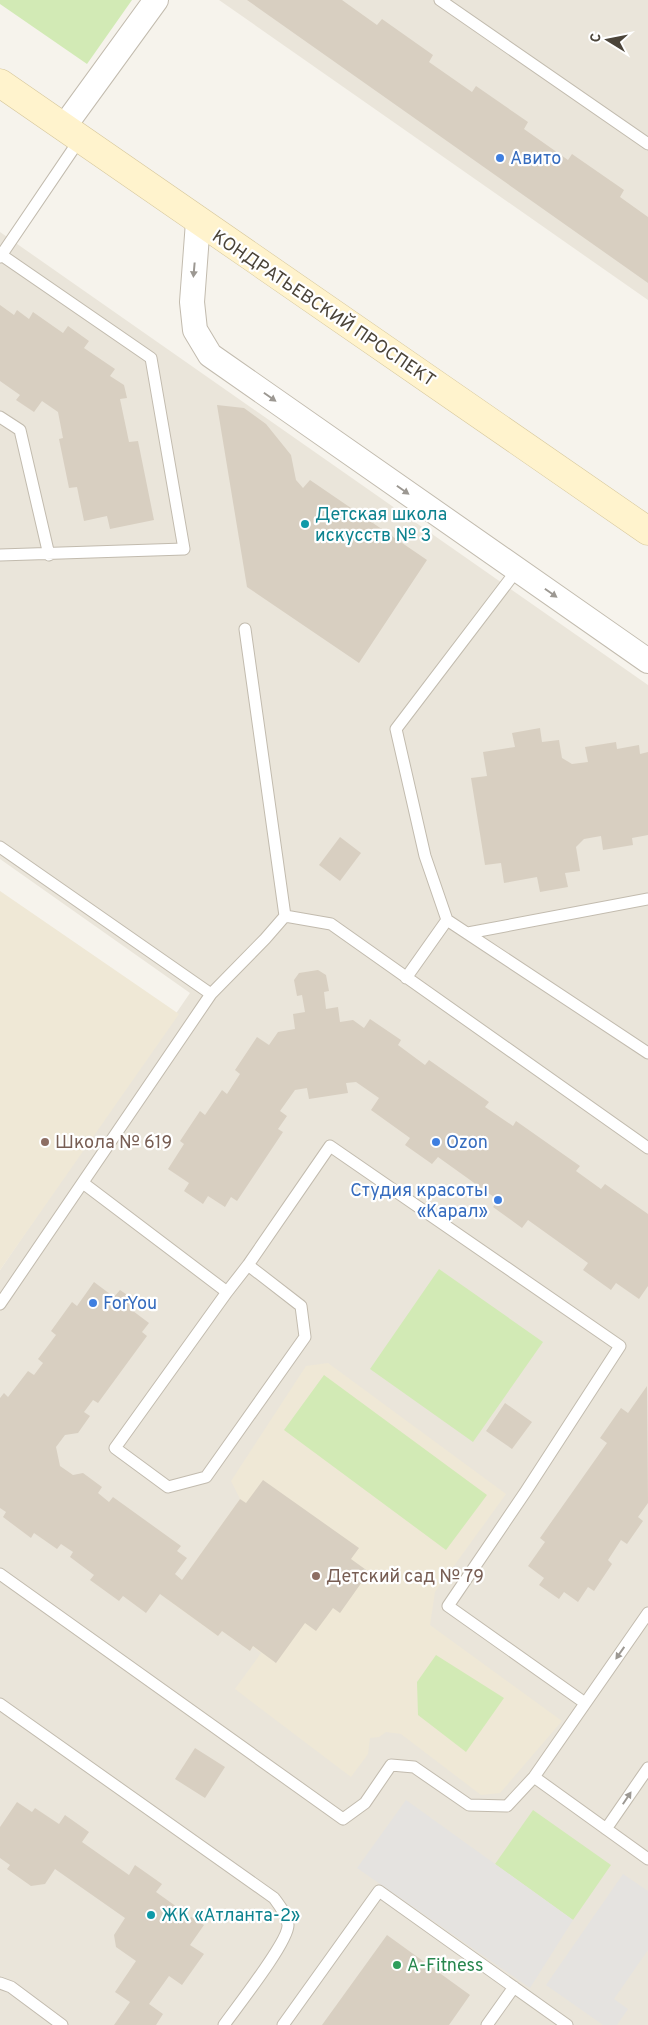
<svg xmlns="http://www.w3.org/2000/svg" width="648" height="2025" font-family="Overpass,sans-serif">
<style>
.residential{fill:#eae5da}
.education{fill:#efe8d6}
.green{fill:#d2eab5}
.parking{fill:#e5e3e0}
.building{fill:#d8cfc1}
.lines{fill:none;stroke-linecap:round;stroke-linejoin:round}
.lane-casing{stroke:#c2bbae;stroke-width:13}
.street-casing{stroke:#c2bbae;stroke-width:26}
.secondary-casing{stroke:#d6c79b;stroke-width:29}
.lane{stroke:#fff;stroke-width:11}
.street{stroke:#fff;stroke-width:24}
.secondary{stroke:#fff3cd;stroke-width:28}
.oneway{fill:#9c9892}
.shop-dot{fill:#3f7fe0;stroke:#fff;stroke-width:2}
.culture-dot{fill:#0f9aa8;stroke:#fff;stroke-width:2}
.education-dot{fill:#8d6e63;stroke:#fff;stroke-width:2}
.leisure-dot{fill:#2e9e5b;stroke:#fff;stroke-width:2}
.labels{text-anchor:middle;stroke-width:4.5;stroke-linejoin:round;paint-order:stroke}
.shop-label{font-size:18px;fill:#366cbe;stroke:#fff;text-anchor:start}
.street-label{font-size:18px;fill:#4b4439;stroke:#fff}
.culture-label{font-size:18px;fill:#0d838f;stroke:#fff;text-anchor:start}
.education-label{font-size:18px;fill:#785e54;stroke:#fff;text-anchor:start}
.leisure-label{font-size:18px;fill:#27864d;stroke:#fff;text-anchor:start}
</style>
<rect width="100%" height="100%" fill="#f6f3ec"/>
<path class="residential" d="M219,0H648V300Z
M0,232L648,685V2025H0V1270L190,993L0,859Z"/>
<path class="education" d="M0,891L179,1014L0,1270Z
M328,1363L506,1494L435,1592L430,1625L562,1721L500,1793L481,1795L401,1734L386,1732L379,1737L370,1738L368,1754L351,1777L235,1689L261,1653L253,1647L250,1651L222,1631L218,1636L168,1600L240,1499L231,1481L306,1366Z"/>
<path class="green" d="M0,0H132L87,64L0,4Z
M439,1269L543,1342L473,1442L370,1369Z
M324,1375L487,1495L446,1550L284,1430Z
M436,1655L504,1698L466,1752L418,1715L417,1682Z
M533,1810L611,1865L573,1920L495,1864Z"/>
<path class="parking" d="M406,1800L573,1920L530,1988L357,1868Z
M623,1874L648,1891V1950L614,1999L628,2009L617,2025H603L546,1985Z"/>
<path class="building" d="M247,0H342L377,25L382,19L433,55L429,62L472,92L476,86L528,122L524,129L568,160L572,154L624,190L620,197L648,217V283Z
M0,305L14,315L17,310L29,319L33,312L63,333L68,326L89,341L84,348L115,369L110,376L124,385L127,398L120,399L129,442L138,441L154,520L110,529L107,516L84,521L77,487L69,488L59,439L63,438L58,412L42,401L34,412L16,400L20,395L0,381Z
M217,405L244,408L266,424L291,455L296,480L303,488L310,480L427,560L359,663L247,587Z
M540,728L542,742L559,740L562,758L572,764L588,762L585,747L616,742L617,749L639,745L640,754L648,752V835L632,838L633,845L603,850L601,836L584,839L576,847L580,871L565,873L568,887L540,892L537,877L504,883L501,863L485,865L471,778L487,776L483,752L515,747L512,733Z
M340,837L361,853L340,881L319,865Z
M318,970L326,975L329,991L324,992L326,1009L338,1007L340,1022L353,1020L364,1028L370,1019L401,1040L398,1045L425,1065L429,1060L489,1102L485,1107L513,1126L516,1121L580,1166L576,1171L601,1189L605,1184L648,1214V1286L639,1299L616,1283L611,1290L583,1270L588,1263L528,1220L522,1228L493,1207L498,1200L438,1157L432,1164L405,1145L410,1138L371,1110L379,1098L356,1082L346,1083L348,1093L309,1099L307,1088L295,1090L280,1111L287,1116L278,1129L283,1132L237,1201L231,1197L225,1207L208,1196L203,1204L184,1191L189,1183L168,1169L184,1144L180,1141L200,1111L205,1115L222,1090L227,1094L240,1074L235,1070L257,1037L269,1045L278,1032L295,1029L293,1014L305,1012L302,995L297,996L294,980L299,973Z
M94,1282L114,1297L120,1290L139,1303L133,1311L149,1323L142,1332L147,1336L98,1403L93,1400L84,1412L90,1416L78,1433L65,1435L56,1447L60,1466L73,1475L83,1473L102,1487L98,1493L109,1502L113,1497L181,1546L177,1551L187,1558L175,1574L182,1580L240,1499L246,1503L263,1480L359,1548L351,1559L369,1572L340,1613L333,1608L316,1631L305,1623L276,1663L253,1646L250,1651L222,1631L218,1636L160,1594L146,1613L123,1596L119,1601L90,1580L94,1575L70,1557L73,1552L61,1544L57,1549L34,1533L31,1538L3,1517L6,1512L0,1508V1398L4,1393L8,1397L28,1371L34,1375L43,1363L38,1359L56,1335L51,1331L72,1302L77,1306Z
M647,1386L648,1503L638,1517L643,1521L627,1544L621,1540L608,1560L612,1564L594,1591L588,1587L578,1602L564,1592L559,1599L539,1585L544,1578L528,1566L545,1542L540,1538L607,1443L600,1438L621,1408L628,1413Z
M505,1403L532,1422L512,1449L486,1431Z
M195,1748L225,1767L205,1798L175,1779Z
M17,1802L32,1812L35,1808L59,1824L65,1815L89,1832L82,1842L129,1875L135,1865L162,1884L156,1892L177,1907L178,1913L189,1920L191,1917L204,1925L190,1945L204,1954L182,1985L169,1976L149,2004L163,2014L156,2025H114L130,2002L115,1992L136,1961L116,1947L114,1935L125,1918L55,1869L45,1884L31,1886L7,1869L10,1865L0,1858V1827Z
M387,1935L470,1995L449,2025H322Z"/>
<g class="lines">
<defs>
<path id="lane" d="M440,0L648,144
M0,254L151,358L184,549L0,555
M0,257L80,139
M0,417L20,430L49,555
M245,629L285,916L331,924L648,1148
M0,847L211,994
M447,920L648,1053
M468,933L648,899
M406,978L447,920L425,856L396,729L517,570
M83,1183L227,1292L115,1448L168,1487L206,1477L305,1337L301,1306L248,1265L227,1292
M248,1265L330,1146L620,1346L526,1491L448,1606L585,1703
M0,1304L211,994L265,939L285,916
M0,1574L343,1819L365,1803L391,1765L414,1767L469,1805L507,1806L534,1777L648,1613
M0,1704L274,1898C280,1906 287,1915 288,1925C289,1941 236,2008 224,2025
M534,1777L648,1859
M606,1829L648,1768
M0,1983L11,1987L62,2025
M283,2025L379,1891L567,2025
M487,2025L514,1987"/>
<path id="street" d="M63,128L156,0
M198,222L192,302L195,330L210,355L648,661"/>
<path id="secondary" d="M0,83L648,531"/>
</defs>
<use href="#lane" class="lane-casing"/>
<use href="#street" class="street-casing"/>
<use href="#secondary" class="secondary-casing"/>
<use href="#lane" class="lane"/>
<use href="#street" class="street"/>
<use href="#secondary" class="secondary"/>
</g>
<defs><path id="oneway-solid" d="M-6-.8H1V-3.2L6.5 0L1 3.2V.8H-6Z" transform="scale(1.25)"/></defs>
<g class="oneway">
<use href="#oneway-solid" transform="translate(194 270) rotate(95)"/>
<use href="#oneway-solid" transform="translate(270 397) rotate(35)"/>
<use href="#oneway-solid" transform="translate(403 490) rotate(35)"/>
<use href="#oneway-solid" transform="translate(551 593) rotate(35)"/>
<use href="#oneway-solid" transform="translate(620 1653) rotate(125)"/>
<use href="#oneway-solid" transform="translate(627 1798) rotate(-56)"/>
</g>
<g class="shop-dot">
<circle cx="500" cy="158" r="5"/>
<circle cx="436" cy="1142" r="5"/>
<circle cx="498" cy="1200" r="5"/>
<circle cx="93" cy="1303" r="5"/>
</g>
<g class="culture-dot">
<circle cx="305" cy="524" r="5"/>
<circle cx="151" cy="1915" r="5"/>
</g>
<g class="education-dot">
<circle cx="45" cy="1142" r="5"/>
<circle cx="316" cy="1576" r="5"/>
</g>
<circle class="leisure-dot" cx="397" cy="1965" r="5"/>
<g class="labels">
<g class="shop-label">
<text x="510" y="164">Авито</text>
<text x="446" y="1148">Ozon</text>
<text x="488" y="1196" text-anchor="end">Студия красоты<tspan x="488" dy="21">«Карал»</tspan></text>
<text x="103" y="1309">ForYou</text>
</g>
<g class="street-label">
<text transform="translate(324 308) rotate(34)" y="6">КОНДРАТЬЕВСКИЙ ПРОСПЕКТ</text>
</g>
<g class="culture-label">
<text x="315" y="520">Детская школа<tspan x="315" dy="21">искусств № 3</tspan></text>
<text x="161" y="1921">ЖК «Атланта-2»</text>
</g>
<g class="education-label">
<text x="55" y="1148">Школа № 619</text>
<text x="326" y="1582">Детский сад № 79</text>
</g>
<g class="leisure-label">
<text x="407" y="1971">A-Fitness</text>
</g>
</g>
<g transform="translate(608 40) rotate(280)" stroke="#ffffff" stroke-width="4" paint-order="stroke">
<path d="M0-4L9 19L0 12L-9 19Z" fill="#4b4439"/>
<text y="-8" font-size="14" font-weight="bold" text-anchor="middle" fill="#4b4439">С</text>
</g>
</svg>
